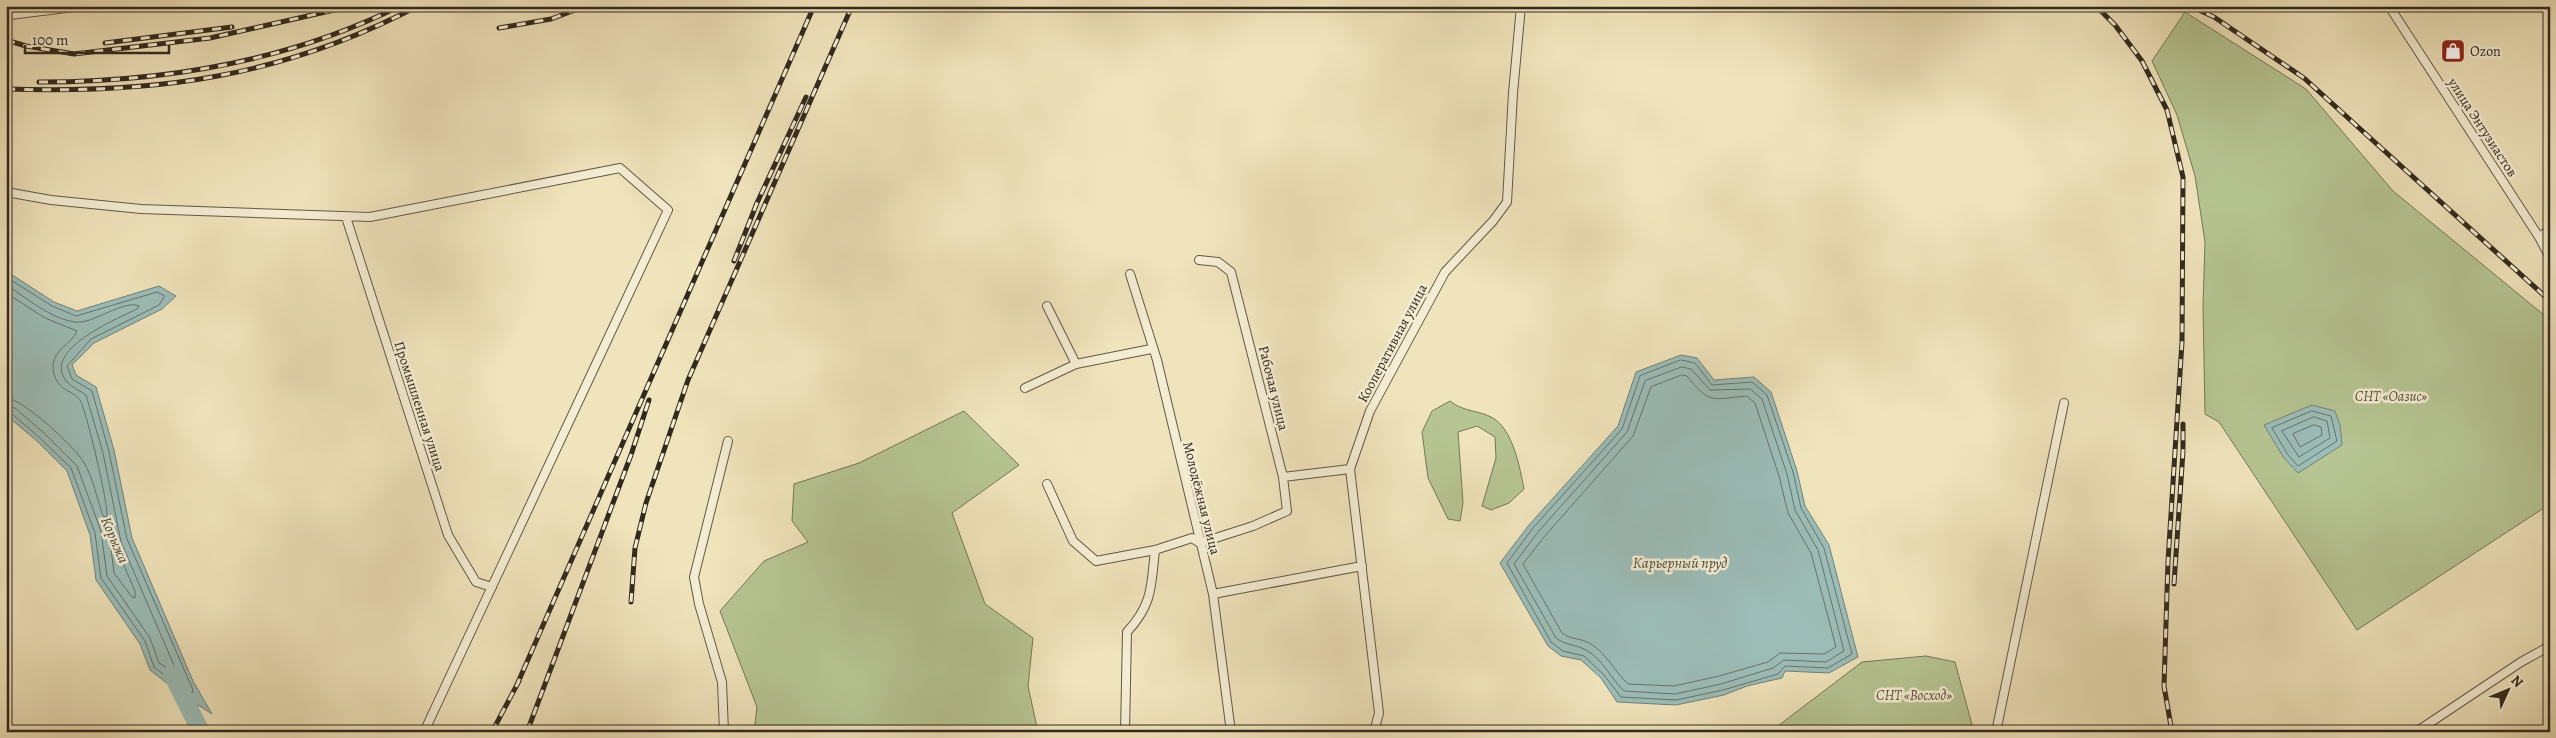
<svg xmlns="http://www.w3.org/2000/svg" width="2556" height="738" font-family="Alegreya,serif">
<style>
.green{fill:#b6c593;stroke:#747758}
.water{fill:#9cbdb8;stroke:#72827a}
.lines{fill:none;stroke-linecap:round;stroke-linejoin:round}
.shore{stroke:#67736b;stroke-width:1}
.river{stroke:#9cbdb8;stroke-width:18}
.street-casing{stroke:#625846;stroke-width:10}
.street{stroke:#f5edd3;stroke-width:8}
.rail-casing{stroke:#32291e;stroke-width:5}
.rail{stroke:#f5edd3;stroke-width:3;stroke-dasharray:9;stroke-linecap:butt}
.labels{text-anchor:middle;stroke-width:5;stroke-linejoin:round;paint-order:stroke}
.poi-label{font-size:14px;fill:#32291e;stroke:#f5edd3;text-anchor:start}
.street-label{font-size:14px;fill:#32291e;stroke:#f5edd3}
.park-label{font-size:14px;font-style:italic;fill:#53503b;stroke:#f5edd3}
.water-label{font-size:15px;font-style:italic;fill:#4c4e44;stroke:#f5edd3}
</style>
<rect width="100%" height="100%" fill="#f0e4bc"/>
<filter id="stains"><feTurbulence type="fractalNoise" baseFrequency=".004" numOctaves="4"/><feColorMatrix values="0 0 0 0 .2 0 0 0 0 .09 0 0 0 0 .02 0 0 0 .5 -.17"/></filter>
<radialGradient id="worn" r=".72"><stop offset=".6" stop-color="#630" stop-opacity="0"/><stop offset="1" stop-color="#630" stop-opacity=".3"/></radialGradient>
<path class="green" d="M2185,12L2306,89L2393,191L2550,320V504L2357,630L2219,422L2205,414L2203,305L2205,242L2195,176L2177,115L2152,61Z
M1450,401C1463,412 1479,410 1493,418C1513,430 1520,468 1524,489L1509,503L1491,510L1482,506L1496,458L1495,437L1477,426L1458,432L1463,503L1460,521L1448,519L1428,478L1422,432L1432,411Z
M964,411L1019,465L952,513L985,604L1033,638L1028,686L1038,732H754L757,707L720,611L764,561L808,542L792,521L794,484L859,463Z
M1926,656L1955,662L1974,732H1770L1862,662Z"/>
<path class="water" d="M6,271L54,302L77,311L159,286L176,296L162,309L94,343L72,365L76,375L96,387L114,450L132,538L193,681L212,714L181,694L150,670L140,644L96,580L90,535L67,471L37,441L6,415Z
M1681,355L1697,358L1714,380L1754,377L1771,392L1797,471L1805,506L1829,545L1858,657L1829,673L1785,671L1782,678L1747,686L1724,695L1676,705L1617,702L1601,678L1581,660L1561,656L1548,646L1500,563L1529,525L1618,426L1636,372Z
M2312,405L2335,411L2340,425L2342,445L2298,473L2284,458L2264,425Z"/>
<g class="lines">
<path class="shore" d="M6,277L52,306L76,316L157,292L165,296L159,305L91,339L67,366L72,379L92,391L109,452L127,539L193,690L192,693L184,690L154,667L145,641L101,578L95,533L71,468L40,438L11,413L6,412
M6,285C27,298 51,319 75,322C92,325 124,299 139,306L137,309C117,319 40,350 67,382C72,388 81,391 86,395L103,453L121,542L176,670V673L159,663L150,638L107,576L101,531L77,466L44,433L15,408L6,406
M6,293L45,318L77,331C72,344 54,349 53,365C53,391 72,389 80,400C86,409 109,507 107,517L103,516C97,499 93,477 83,461C73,446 24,399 6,398
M1681,360L1695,363L1712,385L1752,382L1767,395L1793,472L1801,508L1824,548L1852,654L1828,668L1785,666L1778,674L1723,690L1676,700L1621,697L1604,675L1584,656L1563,651L1551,642L1507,563L1533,528L1622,429L1640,376Z
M1682,367L1691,369L1710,390L1750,389L1762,399L1787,474L1795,510L1818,550L1844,651L1826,662L1784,660L1773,668L1721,684L1675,694L1624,691C1611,679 1603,659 1586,650C1575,644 1567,646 1556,638L1514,564L1538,532L1627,432L1645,381Z
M1682,375L1687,376C1710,405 1712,399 1747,396L1755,403L1779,476L1788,513L1811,553L1836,647L1824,654L1780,653L1768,662L1719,676L1674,686L1628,684C1615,672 1607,654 1591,644C1582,638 1571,640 1562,633L1523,564L1544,537L1633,436L1651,387Z
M2312,411L2331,416L2337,441L2298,466L2288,455L2272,428Z
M2314,417L2327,421L2330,438L2299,457L2282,431Z
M2314,425L2321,427L2322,435L2300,447L2293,434Z
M113,546L116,547L135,591V598L132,597L114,573L111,548Z"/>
<path class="river" d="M172,674L201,732"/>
<defs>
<path id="street" d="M2389,6L2539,237L2550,258
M10,15L82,6
M6,192L51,200L141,209L370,217L620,168L668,210L424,732
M346,217L448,535L476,582L492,587
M2539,237L2550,230
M1130,274L1157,360L1213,594L1231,732
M1047,306L1076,364
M1025,388L1076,364L1151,349
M1283,477L1350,469
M1047,484L1073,541L1096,561L1155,550L1192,538L1200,543L1253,526L1287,511L1283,477L1231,272L1218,262L1199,260
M1213,594L1362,566
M724,732L722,682L699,604L694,577L728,441
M1125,732L1127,632C1153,604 1151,586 1155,550
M1374,732L1379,713L1350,469L1370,411L1445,272L1493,221L1507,202L1513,93L1521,6
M1996,732L2064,403
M2416,732L2521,662L2550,646"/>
</defs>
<use href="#street" class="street-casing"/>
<use href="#street" class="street"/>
<defs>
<path id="rail" d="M2096,6L2115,25L2142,61L2167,110L2183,177L2182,342L2168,561L2164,686L2172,732
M2190,6L2214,17L2304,78L2550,301
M499,28L551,19L586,6
M6,40L26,46L74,54L210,38L352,6
M105,43L232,27
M39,82C164,82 287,62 400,6
M6,89C157,94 282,77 418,6
M734,261L757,203L806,97
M2174,584L2183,451V424
M631,602L635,548L646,503L688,380L852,6
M516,687L814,6
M492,732L519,681
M527,732L631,455L649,400"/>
</defs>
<use href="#rail" class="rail-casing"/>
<use href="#rail" class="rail"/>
</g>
<defs>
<symbol id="shop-square" viewBox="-11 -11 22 22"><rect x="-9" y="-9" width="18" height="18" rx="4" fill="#8f2418" stroke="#f5edd3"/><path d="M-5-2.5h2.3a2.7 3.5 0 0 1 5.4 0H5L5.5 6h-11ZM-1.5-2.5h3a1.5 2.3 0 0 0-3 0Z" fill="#fff"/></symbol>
</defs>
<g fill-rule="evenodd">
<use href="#shop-square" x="2439" y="37" width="28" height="28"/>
</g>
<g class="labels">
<g class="poi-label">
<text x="2470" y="56">Ozon</text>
</g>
<g class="street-label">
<text transform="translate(2483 127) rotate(57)" y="5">улица Энтузиастов</text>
<text transform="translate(1392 343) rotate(-62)" y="5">Кооперативная улица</text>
<text transform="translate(1274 388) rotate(76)" y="5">Рабочая улица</text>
<text transform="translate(420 406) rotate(72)" y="5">Промышленная улица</text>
<text transform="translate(1202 498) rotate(76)" y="5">Молодёжная улица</text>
</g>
<g class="park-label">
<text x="2391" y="401">СНТ «Оазис»</text>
<text x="1914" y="700">СНТ «Восход»</text>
</g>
<g class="water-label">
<text transform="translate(115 540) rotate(67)" y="5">Корыжа</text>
<text x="1680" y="568">Карьерный пруд</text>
</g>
</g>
<rect width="2556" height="738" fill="none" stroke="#f0e4bc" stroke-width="25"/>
<rect x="8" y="8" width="2541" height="723" fill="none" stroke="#32291e" stroke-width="2.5"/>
<rect x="12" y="12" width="2531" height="713" fill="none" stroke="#32291e"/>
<g transform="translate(2508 690) rotate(46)" stroke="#f5edd3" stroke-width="4" paint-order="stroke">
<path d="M0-4L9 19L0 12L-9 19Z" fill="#32291e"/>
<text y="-8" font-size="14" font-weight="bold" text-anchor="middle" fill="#32291e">N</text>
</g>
<path d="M25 45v8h144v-8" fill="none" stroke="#32291e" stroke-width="2.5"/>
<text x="32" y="45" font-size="15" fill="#32291e" stroke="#f5edd3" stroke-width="4" paint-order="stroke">100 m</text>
<rect width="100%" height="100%" filter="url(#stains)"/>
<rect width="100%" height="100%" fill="url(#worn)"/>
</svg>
